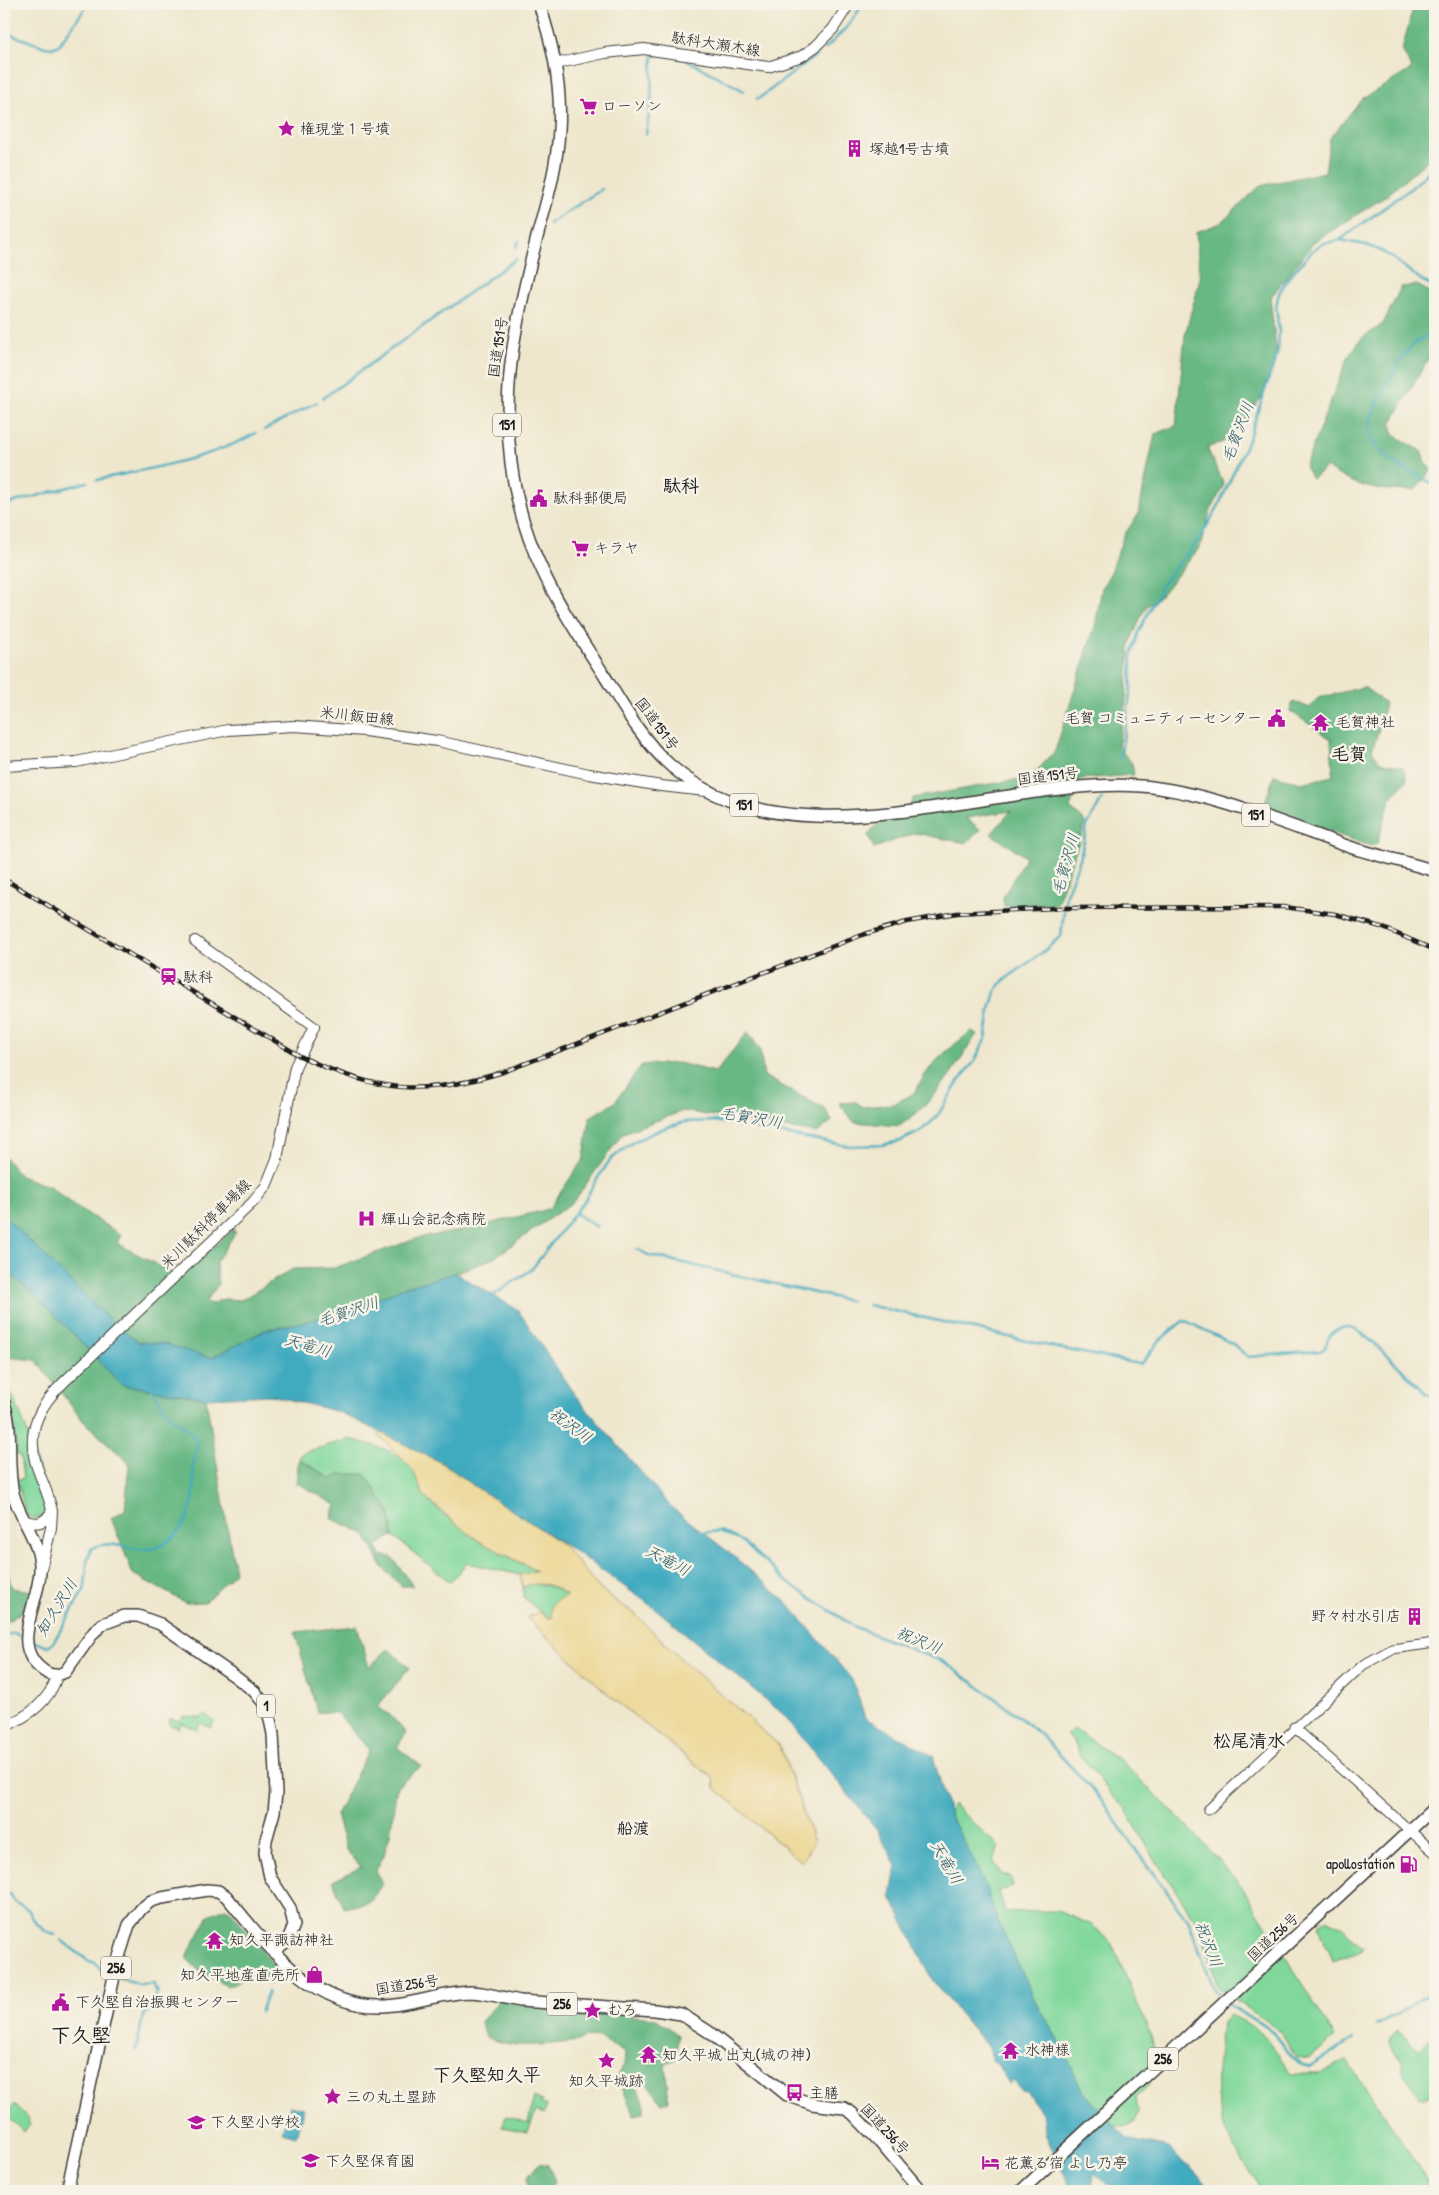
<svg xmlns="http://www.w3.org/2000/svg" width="1439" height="2195" font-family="'Patrick Hand','Klee One',sans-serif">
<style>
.green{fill:#81d89c;stroke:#4e7a5c}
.forest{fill:#68b884;stroke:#426a50}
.sand{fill:#eeda9e;stroke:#857b5d}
.water{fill:#40aabf;stroke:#2e636e}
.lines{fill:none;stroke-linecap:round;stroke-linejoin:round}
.stream{stroke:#40aabf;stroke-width:2.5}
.tertiary-casing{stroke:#3c3a37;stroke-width:11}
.secondary-casing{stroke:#3c3a37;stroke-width:12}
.primary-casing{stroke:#3c3a37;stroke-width:14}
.trunk-casing{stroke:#3c3a37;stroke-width:14}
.tertiary{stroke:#fff;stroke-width:9}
.secondary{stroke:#fff;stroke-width:10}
.primary{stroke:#fff;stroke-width:11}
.trunk{stroke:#fff;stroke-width:11}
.rail-casing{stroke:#1c1c1c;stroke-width:4.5}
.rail{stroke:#f7f3e8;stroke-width:2.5;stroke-dasharray:8;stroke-linecap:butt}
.labels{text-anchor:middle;stroke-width:5;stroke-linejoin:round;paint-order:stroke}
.shield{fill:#f7f3e8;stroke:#5e5c59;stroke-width:1}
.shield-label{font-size:14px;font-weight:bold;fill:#1c1c1c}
.street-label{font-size:15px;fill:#1c1c1c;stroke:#f7f3e8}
.poi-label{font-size:15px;fill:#1c1c1c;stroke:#f7f3e8;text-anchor:start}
.water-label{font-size:16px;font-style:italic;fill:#2c5c65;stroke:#f7f3e8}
.neighbourhood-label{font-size:16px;font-weight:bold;fill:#1c1c1c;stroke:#f7f3e8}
.quarter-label{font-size:18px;font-weight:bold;fill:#1c1c1c;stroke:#f7f3e8}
.district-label{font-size:20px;font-weight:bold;fill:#1c1c1c;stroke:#f7f3e8}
</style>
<rect width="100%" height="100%" fill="#f7f3e8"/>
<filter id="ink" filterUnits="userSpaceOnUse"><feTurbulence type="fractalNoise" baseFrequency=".02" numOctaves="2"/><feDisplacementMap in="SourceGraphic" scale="10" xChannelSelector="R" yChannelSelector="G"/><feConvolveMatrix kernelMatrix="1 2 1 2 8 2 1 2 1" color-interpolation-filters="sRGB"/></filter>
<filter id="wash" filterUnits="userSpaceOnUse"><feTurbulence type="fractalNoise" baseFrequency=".0096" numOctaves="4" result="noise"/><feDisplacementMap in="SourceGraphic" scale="20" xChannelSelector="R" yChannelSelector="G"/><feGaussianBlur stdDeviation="1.12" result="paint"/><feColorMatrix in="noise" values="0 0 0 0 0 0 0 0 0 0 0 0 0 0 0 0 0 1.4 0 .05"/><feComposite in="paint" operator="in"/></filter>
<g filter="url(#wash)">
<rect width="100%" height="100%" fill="#efe7cd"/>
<path class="green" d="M4,1378C25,1418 36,1459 47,1502V1511L40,1518H33L26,1515L17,1480L23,1479L20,1456L17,1455L12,1412L4,1388Z
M349,1439C372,1445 397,1449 413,1470C419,1478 419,1491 426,1498C459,1531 497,1551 538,1572L520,1575L467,1563L450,1582L393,1536L390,1512L341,1474L332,1479L299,1459L302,1453Z
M531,1584C547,1584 555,1586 567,1597L552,1618H548L523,1597V1587Z
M205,1714L214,1721L211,1728L200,1723L197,1730L182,1723L178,1728L169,1724L170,1718L181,1721L183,1716L201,1718Z
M1075,1729L1121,1761L1198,1837L1242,1887L1335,2037L1309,2059L1296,2057L1281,2032L1218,1987L1200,1927L1154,1858L1125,1808L1115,1799L1079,1754L1074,1742L1066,1735Z
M953,1804L999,1847L993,1860L1001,1874L1010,1876L1013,1887L999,1891L1005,1912L1057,1911L1092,1925L1111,1942L1151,2035L1154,2049L1148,2086L1136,2097L1138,2112L1134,2122L1124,2127L1115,2126L1081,2089L1063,2048L1038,2007L998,1921L981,1875L949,1813Z
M1327,1919L1343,1927L1363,1948L1359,1952L1333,1961L1328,1947L1325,1946L1318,1926Z
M1230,2015C1263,2028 1272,2047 1292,2074H1318L1347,2061L1435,2191H1254L1259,2186C1240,2159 1220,2130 1217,2096C1215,2073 1220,2045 1222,2022Z
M1398,2031L1420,2050L1433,2036L1435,2038V2093L1423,2099L1419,2097L1403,2072L1401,2062L1389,2042L1390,2038Z
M534,2097L542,2101L541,2104L547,2106L544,2114L536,2111L528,2132L502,2127L506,2116L528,2123Z
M14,2104L27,2117L30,2125L24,2132L5,2115Z"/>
<path class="forest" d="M1414,4H1435V154L1385,197L1315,241L1270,298L1277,356L1264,393L1244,421L1225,441L1207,448L1224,485L1210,512L1200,547L1161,595L1146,607L1140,619L1130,643L1126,699L1118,747L1132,763L1134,775L1080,779L1070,808L1086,822L1057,904L1004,906L1003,897L1026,857L991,834L1011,811L966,818L981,830L966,843L915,833L874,848L868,835L881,819L906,818L913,798L1031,777L1055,751L1095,626L1102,588L1111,572L1124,535L1138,515L1155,434L1176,426L1185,335L1200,279L1196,232L1221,223L1260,186L1325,172L1330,138L1362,99L1412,69L1402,50Z
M1417,285L1435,295V347L1391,424L1394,435L1420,450L1431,471L1415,490C1377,491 1357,489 1326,467L1312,479L1305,466L1348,357L1362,338L1383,324L1401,287Z
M1364,687L1385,703L1379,729L1372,750L1380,762L1403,767L1407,780L1391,798L1377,844L1371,846L1263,809L1274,775L1301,783L1333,776L1331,739L1290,711L1293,701L1310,708L1318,698Z
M972,1031L977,1034C955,1067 934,1105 899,1126L854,1122L839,1103L856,1102L863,1107L893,1104L915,1093C927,1065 948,1049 972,1031Z
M748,1032L760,1050L764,1076L825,1109L832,1121L817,1133L683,1111L623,1133L574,1201L494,1258L455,1273L402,1288L348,1312L266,1330L211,1358L165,1344L138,1342L107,1317L4,1216V1156L20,1176L51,1187L74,1205L121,1235L117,1243L172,1273L175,1280L233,1230L236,1232L216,1262L218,1285L206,1301L210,1304L224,1299L241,1300L293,1269L334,1268L418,1238L465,1230L549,1209L584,1158L590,1117L614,1103L642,1065L678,1063L715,1072Z
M4,1267L53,1313L122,1385L206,1398L235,1572L205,1602L186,1603L133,1574L111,1518L125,1510L129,1463L83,1421L36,1360L4,1357Z
M299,1459L332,1479L341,1474H365L390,1512L393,1536L376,1546L381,1555L392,1557L413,1586H401L382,1567L365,1534L331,1518L336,1505L296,1482Z
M4,1557L12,1588L32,1591L23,1611L4,1624Z
M357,1626L369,1667L388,1649L410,1668L377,1707L390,1715L406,1733L397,1747L421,1766L397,1787L390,1834L384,1855L376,1870L382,1884L370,1902L344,1908L333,1881L361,1867L346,1850L336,1815L369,1750L337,1713L317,1712L295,1632Z
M225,1908L231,1911L275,1967L274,1977L269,1985L253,1975L227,1986L200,1972L186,1958L209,1915Z
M499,2000L517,2004L655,2018L678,2034L677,2058L665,2065L669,2101L662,2103L646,2082L634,2083L644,2100V2113L634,2115L617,2076L624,2065L625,2053L600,2038L585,2037L580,2041C548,2044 514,2051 484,2036L481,2022Z
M539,2163L548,2165L555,2181C549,2195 542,2191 528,2191L527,2178Z"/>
<path class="sand" d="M382,1430L446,1465L465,1480L508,1506L563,1545L601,1590L635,1614L683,1661L780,1746L814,1842L801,1862L715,1788L714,1779L612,1698L527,1618L539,1612L548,1618H552L551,1607L557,1600L567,1596C554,1584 540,1581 523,1587L520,1575L537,1571L479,1541L460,1527L424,1496L413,1470L379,1436Z"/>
<path class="water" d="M4,1216L107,1317L138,1342L165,1344L211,1358L266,1330L348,1312L402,1288L455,1273L518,1310L574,1394L671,1507L731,1554L788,1603L853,1681L865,1718L933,1756L949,1813L981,1875L998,1921L1038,2007L1063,2048L1081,2089L1127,2139L1168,2148L1194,2171L1212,2191H1117L1094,2174L1092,2188L1094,2191H1072L1046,2136L1042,2113L1026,2091L1023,2092L1013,2081L1009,2084L997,2064L992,2060L990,2050L933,1981L891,1897L896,1866L878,1831L783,1714L657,1610L576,1552L465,1480L446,1465L339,1412L271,1395L206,1398L122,1385L53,1313L4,1267Z
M290,2105L304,2108L296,2136L282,2132Z"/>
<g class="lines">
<path class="stream" d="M4,32L45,47L52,48L59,45L88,4
M825,49L848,26L863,4
M685,59L744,91
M757,98L758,99L817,55
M646,134L651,101L653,55L657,56
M549,224L602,189
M1340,240C1355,243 1373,245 1386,254C1403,264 1417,280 1435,288
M516,247L519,241
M1435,336C1427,335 1418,339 1412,346C1401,358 1367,416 1369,431C1371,455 1416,475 1435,485
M323,398L516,259
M264,430L317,402
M97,480C150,468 208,460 256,433
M4,505L87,482
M1120,758L1131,689L1132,654L1139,631L1163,583L1201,536L1218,507L1249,438L1278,351L1279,333L1276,306L1279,293L1288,278L1312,251L1321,244L1340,240L1410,189L1435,166
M575,1213L597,1227
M637,1249L648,1255L850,1301
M491,1297L531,1270L585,1200L595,1182L610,1160L633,1142L662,1129L684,1122L714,1121L848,1146L882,1145L900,1141L921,1131L936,1118L959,1081L975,1061L986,1038L990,1009L995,992L1003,981L1043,952L1061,936L1066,894L1080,859L1087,826L1102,799
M868,1305L1058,1348L1139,1364L1142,1363L1160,1340L1183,1321L1188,1322L1233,1344L1248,1357L1320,1351L1325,1348C1328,1334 1337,1324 1353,1328C1366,1332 1413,1381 1426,1393L1435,1398
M701,1533L720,1531L743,1542L787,1582L855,1627L944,1662L1007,1707L1044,1738L1101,1799L1132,1845L1188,1920L1215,1991L1224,1999
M4,1636L14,1633L23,1637
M31,1640L48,1647L53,1643L85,1588L87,1561L91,1549C110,1537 134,1554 155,1548C178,1541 193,1514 194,1491C194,1481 192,1470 194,1460C195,1452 200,1445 195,1438C190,1430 182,1425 175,1420C167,1413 157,1398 153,1388
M4,1891L11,1895L15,1902L28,1909L35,1922L45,1931L55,1935
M61,1940L87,1960L95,1963L100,1969H105L109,1972
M119,1978L139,1985L154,1984L155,1990H158L148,2012H144L136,2050
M1228,2003C1241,2015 1259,2020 1273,2033C1287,2046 1289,2060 1309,2068L1353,2039
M260,2012L268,1992
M1377,2025L1435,1991"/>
</g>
</g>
<g filter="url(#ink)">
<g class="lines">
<defs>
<path id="tertiary" d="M1294,1727L1435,1853
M1208,1810L1363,1665L1392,1649L1435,1643"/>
<path id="secondary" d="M555,64L605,53L644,49L768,67L802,56L815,47L833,29L849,4
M4,766L76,762L228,730L294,726L365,731L437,741L589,774L661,786L706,791
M23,1520C37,1525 44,1524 52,1511C49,1494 41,1480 36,1464C26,1429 40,1405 64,1382L253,1202L266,1186L277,1159L295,1067L314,1027L195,941
M41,1569L51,1528L52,1512
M4,1727C28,1716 49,1703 57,1676"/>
<path id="primary" d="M4,1403C14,1432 6,1463 13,1493C19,1517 38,1539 40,1564C43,1599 6,1645 44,1671C51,1676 57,1676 65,1672L94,1632L103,1624L124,1616H138L160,1624L233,1675L254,1691L263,1702L268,1710L273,1734L276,1793L274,1812L266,1840L265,1853L270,1877L290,1908L294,1925L288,1940L273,1952"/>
<path id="trunk" d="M539,4C553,44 562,87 559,130C557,168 546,204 536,241C517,316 501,384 511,463C522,549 558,604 604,675C623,706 643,742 671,766C792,872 999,776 1141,786C1207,791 1287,825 1350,847C1378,856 1407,862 1435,871
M67,2191L117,1963L129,1925L141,1909L151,1901L162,1898L207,1890L218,1891L226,1896C266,1944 312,2009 383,2006C412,2005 441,1993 470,1992L482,1993L520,2001L655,2010L681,2014L709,2032L787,2095L812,2104L844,2108L852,2113L877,2139L921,2191
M1021,2191L1435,1807"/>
</defs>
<use href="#tertiary" class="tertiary-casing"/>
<use href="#secondary" class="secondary-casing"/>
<use href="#primary" class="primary-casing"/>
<use href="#trunk" class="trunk-casing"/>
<use href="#tertiary" class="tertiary"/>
<use href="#secondary" class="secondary"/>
<use href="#primary" class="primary"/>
<use href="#trunk" class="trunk"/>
<defs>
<path id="rail" d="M4,879L300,1056C375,1092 424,1097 503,1072L865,934L907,922L957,913L1056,908L1284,907L1335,914L1381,927L1435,950"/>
</defs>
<use href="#rail" class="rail-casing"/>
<use href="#rail" class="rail"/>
</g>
</g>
<defs>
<symbol id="supermarket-bare" viewBox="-9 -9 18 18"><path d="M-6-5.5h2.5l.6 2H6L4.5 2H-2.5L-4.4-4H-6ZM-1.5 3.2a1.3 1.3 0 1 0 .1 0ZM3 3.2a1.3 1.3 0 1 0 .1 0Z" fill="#b5179e" stroke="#f7f3e8" stroke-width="2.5" paint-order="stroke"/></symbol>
<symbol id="sight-bare" viewBox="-9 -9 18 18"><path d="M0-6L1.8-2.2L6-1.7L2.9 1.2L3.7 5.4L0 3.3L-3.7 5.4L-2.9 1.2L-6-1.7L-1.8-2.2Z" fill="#b5179e" stroke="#f7f3e8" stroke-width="2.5" paint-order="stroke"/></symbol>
<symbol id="building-bare" viewBox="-9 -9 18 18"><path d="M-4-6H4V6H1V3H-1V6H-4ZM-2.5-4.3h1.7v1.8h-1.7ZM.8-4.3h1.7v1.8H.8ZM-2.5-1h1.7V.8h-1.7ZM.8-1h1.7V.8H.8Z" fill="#b5179e" stroke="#f7f3e8" stroke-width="2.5" paint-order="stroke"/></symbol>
<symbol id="civic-bare" viewBox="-9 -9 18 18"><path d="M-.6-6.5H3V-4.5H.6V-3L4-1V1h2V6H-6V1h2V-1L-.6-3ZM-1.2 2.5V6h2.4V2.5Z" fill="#b5179e" stroke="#f7f3e8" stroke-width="2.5" paint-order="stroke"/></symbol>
<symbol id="temple-bare" viewBox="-9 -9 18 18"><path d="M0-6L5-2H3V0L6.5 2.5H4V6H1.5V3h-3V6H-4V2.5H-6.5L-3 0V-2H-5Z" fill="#b5179e" stroke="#f7f3e8" stroke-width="2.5" paint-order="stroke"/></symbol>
<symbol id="station-bare" viewBox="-9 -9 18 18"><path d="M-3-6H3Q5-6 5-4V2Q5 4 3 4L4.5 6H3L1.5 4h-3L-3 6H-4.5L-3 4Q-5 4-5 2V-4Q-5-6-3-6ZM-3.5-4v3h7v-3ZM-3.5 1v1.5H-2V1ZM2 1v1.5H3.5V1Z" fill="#b5179e" stroke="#f7f3e8" stroke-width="2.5" paint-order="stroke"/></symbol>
<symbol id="hospital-bare" viewBox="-9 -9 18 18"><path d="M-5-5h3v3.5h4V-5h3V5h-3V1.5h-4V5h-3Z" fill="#b5179e" stroke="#f7f3e8" stroke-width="2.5" paint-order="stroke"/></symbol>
<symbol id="fuel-bare" viewBox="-9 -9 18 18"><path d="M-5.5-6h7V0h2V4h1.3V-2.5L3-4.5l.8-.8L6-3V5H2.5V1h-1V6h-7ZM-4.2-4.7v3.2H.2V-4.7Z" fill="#b5179e" stroke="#f7f3e8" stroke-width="2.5" paint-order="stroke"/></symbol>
<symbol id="shop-bare" viewBox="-9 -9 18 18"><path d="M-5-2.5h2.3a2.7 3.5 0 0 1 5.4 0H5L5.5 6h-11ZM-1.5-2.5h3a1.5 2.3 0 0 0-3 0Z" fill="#b5179e" stroke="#f7f3e8" stroke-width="2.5" paint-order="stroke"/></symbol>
<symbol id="bus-bare" viewBox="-9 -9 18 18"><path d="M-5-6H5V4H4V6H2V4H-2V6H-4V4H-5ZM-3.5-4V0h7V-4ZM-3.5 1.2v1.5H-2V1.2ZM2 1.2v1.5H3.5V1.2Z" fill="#b5179e" stroke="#f7f3e8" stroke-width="2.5" paint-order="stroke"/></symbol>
<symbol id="school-bare" viewBox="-9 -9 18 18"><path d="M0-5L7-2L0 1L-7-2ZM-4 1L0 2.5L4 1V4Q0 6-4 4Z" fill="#b5179e" stroke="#f7f3e8" stroke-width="2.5" paint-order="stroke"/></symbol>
<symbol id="hotel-bare" viewBox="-9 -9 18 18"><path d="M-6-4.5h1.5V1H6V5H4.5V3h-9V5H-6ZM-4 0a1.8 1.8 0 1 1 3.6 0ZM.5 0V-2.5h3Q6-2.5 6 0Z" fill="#b5179e" stroke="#f7f3e8" stroke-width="2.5" paint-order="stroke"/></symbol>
</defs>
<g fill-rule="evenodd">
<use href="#supermarket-bare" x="576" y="94" width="25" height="25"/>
<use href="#sight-bare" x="274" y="116" width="25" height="25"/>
<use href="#building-bare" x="842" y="136" width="25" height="25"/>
<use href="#civic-bare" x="526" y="486" width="25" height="25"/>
<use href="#supermarket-bare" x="568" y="536" width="25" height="25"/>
<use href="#civic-bare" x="1264" y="706" width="25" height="25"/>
<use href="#temple-bare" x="1308" y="710" width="25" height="25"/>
<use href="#station-bare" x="156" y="964" width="25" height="25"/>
<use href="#hospital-bare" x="354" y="1206" width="25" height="25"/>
<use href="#building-bare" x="1402" y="1604" width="25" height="25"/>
<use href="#fuel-bare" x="1396" y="1852" width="25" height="25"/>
<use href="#temple-bare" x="202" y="1928" width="25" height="25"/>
<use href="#shop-bare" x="302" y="1962" width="25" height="25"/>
<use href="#civic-bare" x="48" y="1990" width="25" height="25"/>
<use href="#sight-bare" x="580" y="1998" width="25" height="25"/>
<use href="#temple-bare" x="998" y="2038" width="25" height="25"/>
<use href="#temple-bare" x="636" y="2042" width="25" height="25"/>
<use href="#sight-bare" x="594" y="2048" width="25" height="25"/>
<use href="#bus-bare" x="782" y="2080" width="25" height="25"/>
<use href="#sight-bare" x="320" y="2084" width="25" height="25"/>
<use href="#school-bare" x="184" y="2110" width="25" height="25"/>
<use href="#school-bare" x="298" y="2148" width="25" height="25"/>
<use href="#hotel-bare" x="978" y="2150" width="25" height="25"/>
</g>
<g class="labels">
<g class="shield">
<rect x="493" y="413.5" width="28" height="23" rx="4"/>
<rect x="730" y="793.5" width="28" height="23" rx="4"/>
<rect x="1242" y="803.5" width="28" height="23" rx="4"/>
<rect x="257" y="1694.5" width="18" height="23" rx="4"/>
<rect x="101" y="1956.5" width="30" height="23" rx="4"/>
<rect x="547" y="1992.5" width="30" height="23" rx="4"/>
<rect x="1148" y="2047.5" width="30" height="23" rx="4"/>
</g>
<g class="shield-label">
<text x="507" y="430">151</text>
<text x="744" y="810">151</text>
<text x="1256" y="820">151</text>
<text x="266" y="1711">1</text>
<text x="116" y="1973">256</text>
<text x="562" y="2009">256</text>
<text x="1163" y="2064">256</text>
</g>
<g class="street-label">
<text transform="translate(716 44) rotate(9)" y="5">駄科大瀬木線</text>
<text transform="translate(498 347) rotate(-82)" y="5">国道151号</text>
<text transform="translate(357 716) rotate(6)" y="5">米川飯田線</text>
<text transform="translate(657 724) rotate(53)" y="5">国道151号</text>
<text transform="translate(1048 776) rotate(-7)" y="5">国道151号</text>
<text transform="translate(206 1224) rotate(-45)" y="5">米川駄科停車場線</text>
<text transform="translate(1273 1937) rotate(-43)" y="5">国道256号</text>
<text transform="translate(407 1985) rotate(-9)" y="5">国道256号</text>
<text transform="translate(885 2129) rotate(47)" y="5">国道256号</text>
</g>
<g class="poi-label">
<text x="602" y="111">ローソン</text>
<text x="300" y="134">権現堂１号墳</text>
<text x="869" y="154">塚越1号古墳</text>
<text x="553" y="503">駄科郵便局</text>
<text x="594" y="553">キラヤ</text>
<text x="1262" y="723" text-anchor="end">毛賀 コミュニティーセンター</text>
<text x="1335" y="727">毛賀神社</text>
<text x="183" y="982">駄科</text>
<text x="381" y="1224">輝山会記念病院</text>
<text x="1401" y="1621" text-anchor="end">野々村水引店</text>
<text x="1395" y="1869" text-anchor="end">apollostation</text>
<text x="229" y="1945">知久平諏訪神社</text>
<text x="300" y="1980" text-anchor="end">知久平地産直売所</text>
<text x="75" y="2007">下久堅自治振興センター</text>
<text x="607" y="2015">むろ</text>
<text x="1025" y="2055">水神様</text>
<text x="662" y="2060">知久平城 出丸(城の神)</text>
<text x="606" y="2086" text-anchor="middle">知久平城跡</text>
<text x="809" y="2098">主膳</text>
<text x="346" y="2102">三の丸土塁跡</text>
<text x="210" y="2127">下久堅小学校</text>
<text x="325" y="2166">下久堅保育園</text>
<text x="1004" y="2168">花薫る宿 よし乃亭</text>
</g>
<g class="water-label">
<text transform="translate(1237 432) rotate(-69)" y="6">毛賀沢川</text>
<text transform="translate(1065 864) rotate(-74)" y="6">毛賀沢川</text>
<text transform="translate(751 1117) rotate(10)" y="6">毛賀沢川</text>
<text transform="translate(348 1311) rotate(-18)" y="6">毛賀沢川</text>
<text transform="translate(308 1345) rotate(16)" y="6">天竜川</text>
<text transform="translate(571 1425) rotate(36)" y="6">祝沢川</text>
<text transform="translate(668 1560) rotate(28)" y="6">天竜川</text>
<text transform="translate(56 1607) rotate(-58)" y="6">知久沢川</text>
<text transform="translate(919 1640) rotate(22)" y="6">祝沢川</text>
<text transform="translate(947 1862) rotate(60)" y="6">天竜川</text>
<text transform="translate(1209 1944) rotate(69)" y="6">祝沢川</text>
</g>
<g class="neighbourhood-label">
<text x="633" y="1834">船渡</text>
</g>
<g class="quarter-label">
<text x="681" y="492">駄科</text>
<text x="1349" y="760">毛賀</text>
<text x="1249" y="1747">松尾清水</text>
<text x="487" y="2081">下久堅知久平</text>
</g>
<g class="district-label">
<text x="81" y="2042">下久堅</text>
</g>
</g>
<rect width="1439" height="2195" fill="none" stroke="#f7f3e8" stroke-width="20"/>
</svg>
